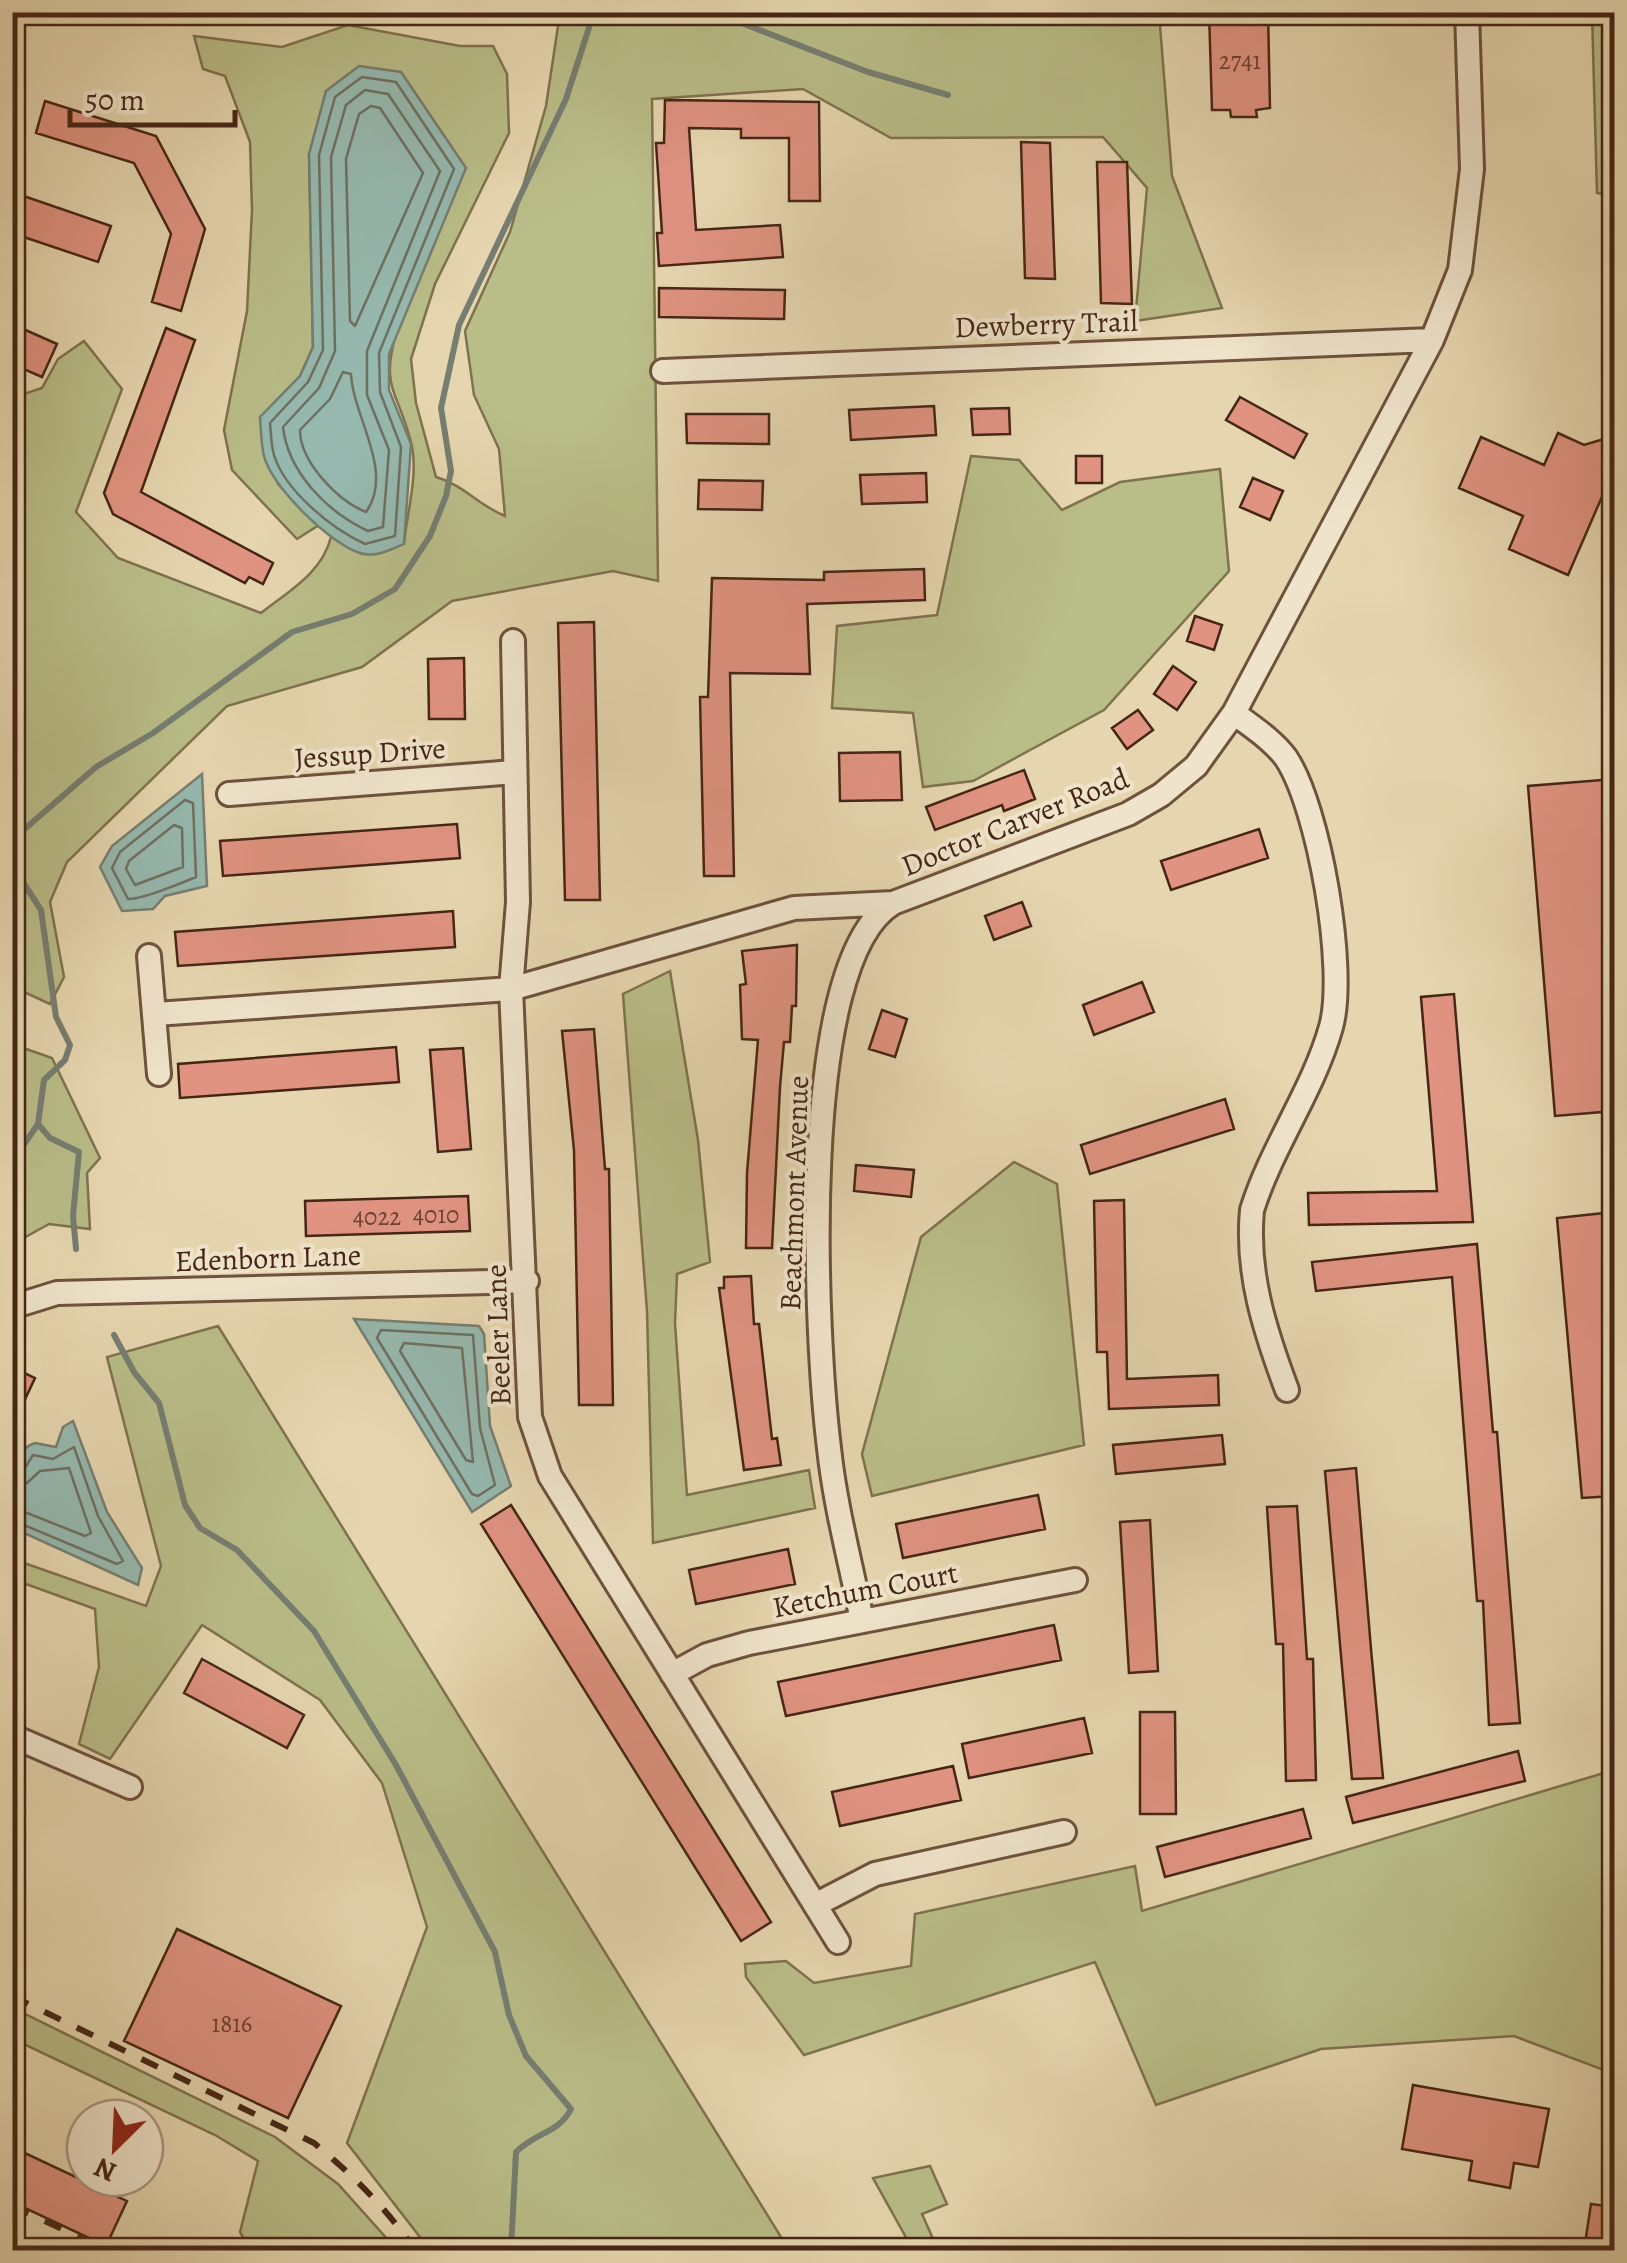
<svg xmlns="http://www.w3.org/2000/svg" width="1627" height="2263" font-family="Alegreya,serif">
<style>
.green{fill:#b9bd88;stroke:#7f724e;stroke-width:2.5}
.water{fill:#96b9af;stroke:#767e71;stroke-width:2.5}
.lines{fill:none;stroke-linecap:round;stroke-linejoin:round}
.shore{stroke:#6e7062;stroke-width:2.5}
.stream{stroke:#767e71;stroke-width:6}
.building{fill:#e09381;stroke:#452615;stroke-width:2.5}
.street-casing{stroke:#6d523c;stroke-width:28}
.street{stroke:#efe4cb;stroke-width:22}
.rail{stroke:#452615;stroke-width:6;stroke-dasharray:18 18;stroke-linecap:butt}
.labels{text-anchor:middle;stroke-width:8;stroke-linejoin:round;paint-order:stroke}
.number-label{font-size:25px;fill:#6c4130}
.street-label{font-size:30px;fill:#452615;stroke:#efe4cb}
</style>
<rect width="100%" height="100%" fill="#e6d6af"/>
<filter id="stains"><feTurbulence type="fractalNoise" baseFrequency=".002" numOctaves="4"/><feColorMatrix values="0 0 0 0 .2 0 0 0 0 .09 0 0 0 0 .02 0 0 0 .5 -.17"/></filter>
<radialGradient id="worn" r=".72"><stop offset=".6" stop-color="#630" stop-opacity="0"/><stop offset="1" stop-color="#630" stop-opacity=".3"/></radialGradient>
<path class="green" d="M560,13H1159L1172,176L1222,308L1135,321L1147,188L1103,137L891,138L803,89L652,99L658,581L613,571L452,601L362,667L227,706L67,862L50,902L64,977L50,1004L13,987L12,484L22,455L13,448L12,398L42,388L58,359L84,341L122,389L76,512L118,558L261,613C289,591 322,573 331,537L362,554L404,543C407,513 419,473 411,442C396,385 379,389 399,323L309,154L313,347L300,376L260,418L278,484L319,525L297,539L232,470L224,430L247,311L252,210L250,142L225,76L203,69L194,36L282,47L348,25L460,46H493L507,74L509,133L435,284L411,359L416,403L436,477C464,485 478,505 505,516L499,449L474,395L465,331L510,232L546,106Z
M1592,13H1614V196L1597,193Z
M971,456L1019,460L1062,510L1120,482L1220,469L1229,571L1104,710L973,781L923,787L913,713L832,708L837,626L937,615Z
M670,971L698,1140L710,1262L677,1274L675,1323L687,1495L809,1470L815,1508L653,1543L647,1311L623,994Z
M12,1044L52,1058L100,1158L87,1173L90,1229L49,1224L13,1244Z
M1014,1162L1057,1184L1084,1445L872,1496L862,1454L921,1237Z
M218,1326L789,2250H430L347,2143L427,1927L382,1783L320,1700L202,1625L110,1759L79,1744L99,1667L95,1609L26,1584L13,1602V1559L146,1606L161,1566L107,1357Z
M1614,1770V2074L1514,2036L1321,2049L1156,2105L1095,1962L804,2055L746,1977L745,1964L786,1961L814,1983L911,1966L915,1914L1135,1866L1142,1911Z
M13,2008L275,2137L338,2184L397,2250H250L240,2232L258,2161L215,2135L13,2039Z
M930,2166L947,2204L922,2214L938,2250H913L873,2178Z"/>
<path class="water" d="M359,66L401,72L466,168L389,354V390L411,444L404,544C391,550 374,558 360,553C330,544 271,486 264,456C261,444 261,430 260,417L300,376L313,347L309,154L326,91Z
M202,774L207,886L165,896L153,909L122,911L100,867L112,846Z
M354,1319L479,1326L484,1334L490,1426L511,1486L472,1512Z
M73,1421L107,1512L142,1568L138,1585L13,1528C12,1503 4,1453 35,1443L56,1447L63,1427Z"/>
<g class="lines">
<path class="shore" d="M362,77L396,82L454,169L379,353L380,392L401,447L395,536L365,544C332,529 285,491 274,455C271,445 271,433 270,423L308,382L323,350L319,155L335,97Z
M365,90L388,94L440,171L367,351V395L389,450L383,527L368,531C327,512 288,472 283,427L319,388L335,351L331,157L346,105Z
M371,106L380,108L423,173L355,326L350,321L346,159L359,114Z
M343,372L351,374C353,417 395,472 366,512C338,501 300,462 300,430L330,399Z
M185,800L193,803L196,877C182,883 140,900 128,899L112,868L120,852Z
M174,825L182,828L183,867L135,885L126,869L129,861Z
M381,1330L473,1335L480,1428L495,1485L478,1496L472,1494L377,1338Z
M404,1343L462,1348L473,1462L466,1460L400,1351Z
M12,1474L23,1471L33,1455L53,1459L74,1447L98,1516L123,1561L117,1564L12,1520
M12,1486L27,1483L40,1471L69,1468L91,1533L85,1536L12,1507"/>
<path class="stream" d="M713,12L868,72L948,95
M12,840L96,767L153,733L292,632L352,614L395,589L430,536L446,496L451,471L441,408L459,325L566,99L594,12
M12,865L41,910L56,1017L70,1045L65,1060L44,1080L38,1124L12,1162
M38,1124L50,1138L79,1152L73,1216L76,1249
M114,1335L134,1372L159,1403L185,1505L200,1528L237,1550L314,1631L396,1765L495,1952L509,2015L526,2056L571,2109C559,2133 534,2133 516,2152L511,2250"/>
</g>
<path class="building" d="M1209,12H1268L1270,108L1256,110L1257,117H1231L1230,110H1212Z
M665,100L819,102L820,201H789V138H741V129L689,128L696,230L780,225L783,257L659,266L657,233H662L656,143H664Z
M45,101L156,136L205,229L181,311L152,302L171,234L134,163L36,133Z
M1021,142L1050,143L1055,279L1025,278Z
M1097,162H1127L1132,304L1101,303Z
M12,192L111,226L98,262L12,233Z
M659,288L785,290L784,319L659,317Z
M12,324L57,344L42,377L12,364Z
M166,328L195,340L141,492L273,563L263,584L249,577L245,583L113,514L104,493Z
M1240,397L1307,434L1294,458L1226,420Z
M934,406L936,435L851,440L849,410Z
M1009,408L1010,434L973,435L971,409Z
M686,414H769V444L687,443Z
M1558,433L1584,445L1614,436V469L1568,575L1509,549L1523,516L1459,488L1481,437L1544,465Z
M1076,456H1102V483H1076Z
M926,473L927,502L862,504L860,475Z
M1253,478L1283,491L1270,520L1240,507Z
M699,480L763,481L762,510L698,509Z
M924,569L925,600L807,604L810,674L730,673L734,876H704L700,697H708L712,578L824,580V572Z
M1195,616L1222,625L1214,650L1187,641Z
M594,622L600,900H565L558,623Z
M464,658L465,719H429L428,659Z
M1173,666L1196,682L1177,710L1154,694Z
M1138,710L1153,730L1127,749L1112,728Z
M900,752L902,800L840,801L839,753Z
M1024,770L1035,799L1004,811L1002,805L935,830L926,807Z
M1614,779V845H1608L1614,925V1111L1555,1116L1528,786Z
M457,824L460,858L223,876L220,841Z
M1259,829L1268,858L1171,890L1161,861Z
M1022,902L1031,926L994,940L985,916Z
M453,911L455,947L178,966L175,932Z
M797,945L796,1006H792L790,1042H784L780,1087L772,1248H746L747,1173L758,1040L742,1039L740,985L746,984L742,951Z
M1142,982L1154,1012L1094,1035L1083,1005Z
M1454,994L1473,1222L1309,1225L1308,1193L1437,1191L1421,997Z
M882,1010L907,1019L895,1057L869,1049Z
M594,1029L605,1169H609L613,1405H579L574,1150L562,1031Z
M396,1047L399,1082L180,1098L178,1064Z
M463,1048L471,1149L438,1152L430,1050Z
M1225,1099L1234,1129L1090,1174L1081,1145Z
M856,1165L914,1170L911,1197L854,1191Z
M468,1196L470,1231L306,1236L305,1201Z
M1124,1200L1127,1379L1218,1375L1219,1405L1109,1409L1107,1352H1097L1094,1201Z
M1614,1212V1496L1582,1498L1557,1218Z
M1477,1244L1493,1432H1497L1520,1723L1489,1725L1483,1601H1477L1452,1277L1316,1291L1312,1262Z
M751,1276L754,1324H759L772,1439L777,1438L781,1465L744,1470L719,1288H724V1277Z
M12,1367L35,1378L12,1427Z
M1222,1435L1225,1464L1116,1474L1113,1445Z
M1356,1468L1371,1649L1383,1778L1352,1779L1341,1656L1325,1471Z
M1038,1495L1045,1529L903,1558L896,1524Z
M511,1505L771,1922L741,1941L481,1524Z
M1297,1506L1307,1659H1313L1316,1780L1286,1781L1283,1644H1276L1267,1507Z
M1150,1520L1158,1671L1129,1673L1120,1522Z
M788,1549L795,1584L696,1604L689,1570Z
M1054,1625L1061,1660L786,1716L778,1682Z
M202,1659L304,1715L287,1748L184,1693Z
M1140,1712H1175L1176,1814H1140Z
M1084,1718L1092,1753L969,1778L962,1744Z
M1518,1751L1525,1781L1353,1823L1346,1797Z
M953,1766L961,1800L840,1826L832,1792Z
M1303,1809L1311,1838L1165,1877L1157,1847Z
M177,1929L341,2006L288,2118L124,2041Z
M1413,2085L1549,2109L1538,2167L1514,2163L1510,2188L1469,2180L1472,2161L1402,2149Z
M12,2147L127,2201L106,2246L12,2202Z
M1591,2204L1614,2207V2250H1584Z"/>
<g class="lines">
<defs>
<path id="street" d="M663,371L1432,340
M513,641L518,902L511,989L530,1417L550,1476L838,1942
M1234,713C1252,727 1273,740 1286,758C1319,807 1347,970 1331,1027C1313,1091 1272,1146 1252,1210C1246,1273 1265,1331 1287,1390
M229,794L515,772
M149,956L159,1074
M156,1014L511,989L794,908L893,903L1128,814L1161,795L1196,766L1234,713L1432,340L1460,270L1472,169L1467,12
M12,1307L57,1293L527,1281
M862,1621C851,1564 835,1506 829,1448C816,1342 795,962 893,903
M672,1674L707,1655L749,1643L1075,1580
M12,1736L130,1787
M815,1905L875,1874L1064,1832"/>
</defs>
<use href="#street" class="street-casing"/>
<use href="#street" class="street"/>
<path class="rail" d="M12,1996L314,2143C353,2175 387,2209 415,2250
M12,2206L108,2250"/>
</g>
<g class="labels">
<g class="number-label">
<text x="1240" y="69">2741</text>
<text x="436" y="1223">4010</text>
<text x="377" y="1225">4022</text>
<text x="232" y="2032">1816</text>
</g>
<g class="street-label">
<text transform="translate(1046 324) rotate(-2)" y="10">Dewberry Trail</text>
<text transform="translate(370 753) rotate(-4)" y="10">Jessup Drive</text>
<text transform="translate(1015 822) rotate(-22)" y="10">Doctor Carver Road</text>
<text transform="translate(794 1193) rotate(-88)" y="10">Beachmont Avenue</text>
<text transform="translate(268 1258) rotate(-2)" y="10">Edenborn Lane</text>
<text transform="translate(498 1335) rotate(-92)" y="10">Beeler Lane</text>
<text transform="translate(865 1590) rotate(-11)" y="10">Ketchum Court</text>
</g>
</g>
<rect width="1627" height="2263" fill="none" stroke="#e6d6af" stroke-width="50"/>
<rect x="15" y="15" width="1597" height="2233" fill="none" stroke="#452615" stroke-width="5"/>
<rect x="25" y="25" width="1577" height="2213" fill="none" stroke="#452615" stroke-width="2.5"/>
<g transform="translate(115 2148) rotate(204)"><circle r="48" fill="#efe4cb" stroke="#ab9882" stroke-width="2.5"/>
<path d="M0-8L18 38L0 25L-18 38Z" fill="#8f2418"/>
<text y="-15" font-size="28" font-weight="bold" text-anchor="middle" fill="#452615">N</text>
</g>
<path d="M70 110v15h165v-15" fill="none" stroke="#452615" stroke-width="5"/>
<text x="85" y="110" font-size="30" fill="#452615" stroke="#efe4cb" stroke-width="8" paint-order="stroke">50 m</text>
<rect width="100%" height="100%" filter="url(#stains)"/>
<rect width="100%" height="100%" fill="url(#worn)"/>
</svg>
